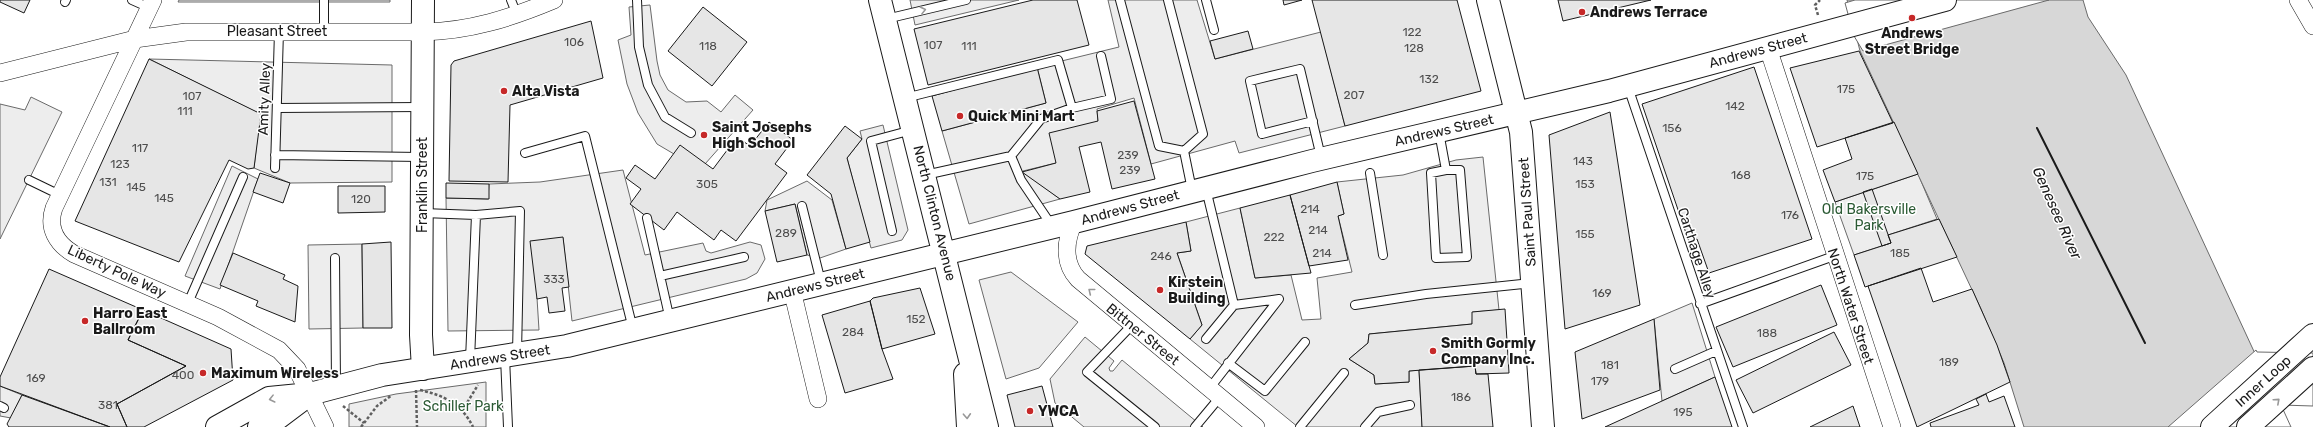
<svg xmlns="http://www.w3.org/2000/svg" width="2313" height="427" font-family="Rubik,sans-serif">
<style>
.built{fill:#ededed;stroke:#6a6a6a}
.water{fill:#d7d7d7;stroke:#6a6a6a}
.pier{fill:#fff;stroke:#6a6a6a}
.building{fill:#e6e6e6;stroke:#1a1a1a}
.lines{fill:none;stroke-linecap:round;stroke-linejoin:round}
.lane-casing{stroke:#1a1a1a;stroke-width:10}
.street-casing{stroke:#1a1a1a;stroke-width:18}
.secondary-casing{stroke:#1a1a1a;stroke-width:24}
.primary-casing{stroke:#1a1a1a;stroke-width:24}
.highway-casing{stroke:#1a1a1a;stroke-width:24}
.path{stroke:#5f5f5f;stroke-width:2.5;stroke-dasharray:3 2;stroke-linecap:butt}
.lane{stroke:#fff;stroke-width:8}
.street{stroke:#fff;stroke-width:17}
.secondary{stroke:#fff;stroke-width:22}
.primary{stroke:#fff;stroke-width:22}
.highway{stroke:#fff;stroke-width:22}
.wall{stroke:#1a1a1a;stroke-width:2}
.oneway{stroke:#989898}
.poi-dot{fill:#c62828;stroke:#fff;stroke-width:1.5}
.labels{text-anchor:middle;stroke-width:3;stroke-linejoin:round;paint-order:stroke}
.number-label{font-size:12px;fill:#4d4d4d}
.poi-label{font-size:14px;font-weight:bold;fill:#1a1a1a;stroke:#fff;text-anchor:start}
.street-label{font-size:14px;fill:#1a1a1a;stroke:#fff}
.park-label{font-size:14px;fill:#2b5a34;stroke:#fff}
.water-label{font-size:15px;font-style:italic;fill:#1a1a1a;stroke:#fff}
</style>
<rect width="100%" height="100%" fill="#fff"/>
<path class="built" d="M179,0H390V2H178Z
M910,0H1019L915,25Z
M1108,0H1197L1215,59L1321,32L1345,126L1239,153L1235,141L1151,164L1134,98L1097,109L1098,121L1056,163L1023,171L1060,199L969,224L942,131L1046,103L1037,67L1119,47Z
M650,5L657,61L660,75L668,90L686,102L707,101L721,112L735,95L753,110L705,164L674,154L657,144L638,113L627,84L618,40L631,35L629,7Z
M149,59L392,65V182L290,183L254,168L260,114Z
M31,97L62,112L0,239V104L25,110Z
M883,125L908,230L902,240L871,248L847,158L862,139L860,131Z
M1483,157L1499,310L1473,312L1472,324L1369,334L1368,343L1349,359L1374,375L1375,384L1409,382V371L1419,370L1422,427H1298L1190,339L1202,325L1177,253L1191,251L1186,222L1240,208L1255,278L1291,275L1302,320L1321,319L1317,278L1352,272L1338,216L1344,214L1337,182L1403,175L1456,160Z
M232,166L258,179L220,289L185,276Z
M623,170L645,255L703,243L706,251L711,253L750,242L761,245L765,259L757,273L746,279L572,321L563,238L537,298L539,330L448,331L446,198L488,199L489,184L540,182Z
M1918,174L1937,219L1888,235L1891,243L1854,255L1835,202Z
M807,181L832,200L846,249L820,258L807,255L795,204L765,211L767,200Z
M362,244L363,328L309,329L308,245Z
M1011,272L1078,322L1039,368L1006,379L979,280Z
M1692,303L1715,377L1662,401L1654,319Z
M1085,337L1114,361L1109,368L1110,371H1113L1122,360L1203,427H1084L1055,403L1050,379Z
M486,382V427H349V404L396,394Z
M0,386L22,395L11,418L0,416Z"/>
<path class="water" d="M1847,0H2083L2088,17L2126,75L2289,427H2024L2004,363L1981,309L1860,51Z"/>
<path class="pier" d="M1855,0H2049L1863,51L1854,36L1845,3Z
M2256,350L2257,352L2313,353V406L2281,405L2291,427H2168Z"/>
<path class="building" d="M0,0H30L24,13L0,2Z
M1033,0H1077L1089,45L928,85L914,29Z
M1283,0H1302L1284,5Z
M1312,0H1457L1481,91L1345,126Z
M1558,0H1651L1563,21Z
M703,7L747,42L712,86L668,51Z
M591,21L603,78L510,105L508,182L449,181L451,65L454,61Z
M1248,31L1253,49L1215,59L1210,41Z
M1859,51L1893,123L1817,147L1790,68Z
M149,59L261,114L254,168L248,169L229,160L179,262L75,221Z
M1037,67L1046,103L942,131L932,96Z
M1754,67L1812,239L1709,273L1697,239L1689,242L1642,104Z
M1134,101L1155,179L1112,189L1101,142L1079,147L1090,192L1060,199L1022,172L1056,163L1049,133L1098,121L1097,111Z
M1610,112L1640,305L1565,329L1549,135Z
M769,122L793,140L775,164L787,173L736,241L721,230L714,240L677,212L664,230L630,204L641,189L626,178L635,165L655,179L680,145L713,169L737,137L750,146Z
M1894,122L1918,174L1835,202L1823,170L1852,159L1845,138Z
M845,126L862,139L847,158L870,242L846,249L831,194L807,175Z
M260,173L290,183L283,203L253,192Z
M1337,182L1344,214L1338,216L1348,260L1309,266L1290,195Z
M446,183L489,184V199L446,198Z
M338,186H385V212L338,213Z
M1872,189L1891,243L1882,246L1863,192Z
M1290,195L1311,273L1255,278L1240,208Z
M795,204L807,255L777,262L765,211Z
M1939,219L1957,257L1865,287L1854,255L1891,243L1888,235Z
M1186,222L1191,251L1177,253L1202,325L1190,339L1085,254L1087,246Z
M563,237L569,287L562,288L565,311L549,313L547,297L537,299L530,241Z
M391,242L392,328H363L362,244Z
M233,253L285,275L283,279L298,286L295,322L256,306L258,301L220,285Z
M1921,268L1933,302L1972,289L1997,345L2010,382L1917,427L1868,286Z
M49,269L143,310L128,340L186,366L117,404L127,427H110L0,386V377Z
M1821,285L1837,325L1733,367L1716,327Z
M920,288L935,334L882,349L870,301L873,298Z
M870,301L882,349L893,379L845,393L822,315Z
M1505,309L1509,373L1476,374L1475,366L1409,371V382L1375,384L1374,375L1349,359L1368,343L1369,334L1472,324V312Z
M143,310L231,349L233,380L144,427H127L117,404L186,366L128,340Z
M1654,319L1660,390L1582,419L1575,352Z
M1834,332L1851,365L1753,413L1736,380Z
M1475,366L1476,374H1488L1493,427H1422L1419,370Z
M1715,377L1732,427H1605L1662,401Z
M1042,386L1053,427H1015L1007,395Z
M1986,394L1989,402L2004,396L2015,427H1931L1930,423L1979,405L1976,399Z
M22,395L110,427H9L7,424Z
M1853,406L1860,427H1810Z"/>
<g class="lines">
<defs>
<path id="lane" d="M132,0L150,8
M511,0L517,15
M637,0L639,47L648,85L665,117L691,133
M1120,0L1159,146L1184,151
M1168,0L1203,134L1184,151
M1206,0L1214,30
M65,2L66,0
M886,19L966,0
M324,31V0
M1628,87L1743,427
M905,98L1058,60L1072,108L1041,119L1011,156
M277,108L421,107
M1072,108L1111,99L1101,56
M1313,121L1262,134L1250,81L1300,69L1321,157
M1439,132L1446,170L1431,173L1436,258L1467,257L1460,170H1446
M1184,151L1192,190
M525,153L585,136L633,329
M275,155L421,157
M275,168L279,31
M1370,173L1383,255
M925,175L1011,156L1021,180L1052,226
M29,180L60,195
M1206,189L1234,305L1279,299L1209,389
M802,206L821,282
M423,213L476,215L520,211L517,353
M647,218L670,320
M892,231L871,141L912,130
M335,258L336,386
M660,276L744,257
M188,303L243,177
M1700,304L1834,256
M1355,305L1426,294L1532,283
M1132,325L1087,372L1155,427
M1206,339L1234,305
M505,357L508,427
M470,360L476,215
M1228,363L1265,391L1305,342
M1675,369L1716,351
M0,406L4,408
M1195,427L1220,397
M1300,427L1344,373
M1365,427L1378,412L1410,405"/>
<path id="street" d="M153,0L54,208C47,228 57,244 74,254L218,317L279,350L297,369L325,427
M2298,0L2313,26
M1768,48L1892,427
M0,73L135,39L186,32H423C470,31 511,18 554,0
M1074,222C1065,241 1063,263 1078,279L1256,427
M792,290L818,399"/>
<path id="secondary" d="M423,0L421,335L423,369
M880,0L987,427
M965,374L968,427
M217,427L269,398L310,394L382,375L567,346L1074,222L1312,161L1609,91L1945,0
M259,427L278,418L310,394"/>
<path id="primary" d="M1488,0L1521,132L1543,427"/>
<path id="highway" d="M2212,427L2313,335
M2248,427L2313,368"/>
</defs>
<use href="#lane" class="lane-casing"/>
<use href="#street" class="street-casing"/>
<use href="#secondary" class="secondary-casing"/>
<use href="#primary" class="primary-casing"/>
<use href="#highway" class="highway-casing"/>
<path class="path" d="M1818,15L1815,5L1820,0
M416,390L417,427
M420,390C443,395 462,404 473,427
M343,406L364,423
M462,411L478,385
M361,427L377,406L392,395"/>
<use href="#lane" class="lane"/>
<use href="#street" class="street"/>
<use href="#secondary" class="secondary"/>
<use href="#primary" class="primary"/>
<use href="#highway" class="highway"/>
<path class="wall" d="M2037,128L2145,343"/>
</g>
<defs><path id="oneway-chevron" d="M-2-3.5L2.5 0L-2 3.5" fill="none" stroke-width="1.6" stroke-linecap="round" stroke-linejoin="round"/></defs>
<g class="oneway">
<use href="#oneway-chevron" transform="translate(923 10) rotate(-14)"/>
<use href="#oneway-chevron" transform="translate(1091 291) rotate(-141)"/>
<use href="#oneway-chevron" transform="translate(272 399) rotate(166)"/>
<use href="#oneway-chevron" transform="translate(2277 401) rotate(-42)"/>
<use href="#oneway-chevron" transform="translate(967 416) rotate(87)"/>
</g>
<g class="poi-dot">
<circle cx="1582" cy="12" r="4"/>
<circle cx="1912" cy="18" r="4"/>
<circle cx="504" cy="91" r="4"/>
<circle cx="960" cy="116" r="4"/>
<circle cx="704" cy="135" r="4"/>
<circle cx="1160" cy="290" r="4"/>
<circle cx="85" cy="321" r="4"/>
<circle cx="1433" cy="351" r="4"/>
<circle cx="203" cy="373" r="4"/>
<circle cx="1030" cy="411" r="4"/>
</g>
<g class="labels">
<g class="number-label">
<text x="1412" y="36">122</text>
<text x="574" y="46">106</text>
<text x="933" y="49">107</text>
<text x="708" y="50">118</text>
<text x="969" y="50">111</text>
<text x="1414" y="52">128</text>
<text x="1429" y="83">132</text>
<text x="1846" y="93">175</text>
<text x="1354" y="99">207</text>
<text x="192" y="100">107</text>
<text x="1735" y="110">142</text>
<text x="185" y="115">111</text>
<text x="1672" y="132">156</text>
<text x="140" y="152">117</text>
<text x="1128" y="159">239</text>
<text x="1583" y="165">143</text>
<text x="120" y="168">123</text>
<text x="1130" y="174">239</text>
<text x="1741" y="179">168</text>
<text x="1865" y="180">175</text>
<text x="108" y="186">131</text>
<text x="707" y="188">305</text>
<text x="1585" y="188">153</text>
<text x="136" y="191">145</text>
<text x="164" y="202">145</text>
<text x="361" y="203">120</text>
<text x="1310" y="213">214</text>
<text x="1790" y="219">176</text>
<text x="1318" y="234">214</text>
<text x="786" y="237">289</text>
<text x="1585" y="238">155</text>
<text x="1274" y="241">222</text>
<text x="1322" y="257">214</text>
<text x="1900" y="257">185</text>
<text x="1161" y="260">246</text>
<text x="554" y="283">333</text>
<text x="1602" y="297">169</text>
<text x="916" y="323">152</text>
<text x="853" y="336">284</text>
<text x="1767" y="337">188</text>
<text x="1949" y="366">189</text>
<text x="1610" y="369">181</text>
<text x="183" y="379">400</text>
<text x="36" y="382">169</text>
<text x="1600" y="385">179</text>
<text x="1461" y="401">186</text>
<text x="108" y="409">381</text>
<text x="1683" y="416">195</text>
</g>
<g class="poi-label">
<text x="1590" y="17">Andrews Terrace</text>
<text x="1912" y="38" text-anchor="middle">Andrews<tspan x="1912" dy="16">Street Bridge</tspan></text>
<text x="512" y="96">Alta Vista</text>
<text x="968" y="121">Quick Mini Mart</text>
<text x="712" y="132">Saint Josephs<tspan x="712" dy="16">High School</tspan></text>
<text x="1168" y="287">Kirstein<tspan x="1168" dy="16">Building</tspan></text>
<text x="93" y="318">Harro East<tspan x="93" dy="16">Ballroom</tspan></text>
<text x="1441" y="348">Smith Gormly<tspan x="1441" dy="16">Company Inc.</tspan></text>
<text x="211" y="378">Maximum Wireless</text>
<text x="1038" y="416">YWCA</text>
</g>
<g class="street-label">
<text x="277" y="36">Pleasant Street</text>
<text transform="translate(1758 50) rotate(-15)" y="5">Andrews Street</text>
<text transform="translate(264 99) rotate(-88)" y="5">Amity Alley</text>
<text transform="translate(1444 130) rotate(-13)" y="5">Andrews Street</text>
<text transform="translate(422 185) rotate(-90)" y="5">Franklin Street</text>
<text transform="translate(1130 207) rotate(-15)" y="5">Andrews Street</text>
<text transform="translate(1527 212) rotate(-94)" y="5">Saint Paul Street</text>
<text transform="translate(935 213) rotate(76)" y="5">North Clinton Avenue</text>
<text transform="translate(1697 253) rotate(72)" y="5">Carthage Alley</text>
<text transform="translate(117 271) rotate(25)" y="5">Liberty Pole Way</text>
<text transform="translate(815 285) rotate(-14)" y="5">Andrews Street</text>
<text transform="translate(1851 306) rotate(72)" y="5">North Water Street</text>
<text transform="translate(1143 334) rotate(39)" y="5">Bittner Street</text>
<text transform="translate(500 357) rotate(-9)" y="5">Andrews Street</text>
<text transform="translate(2263 381) rotate(-42)" y="5">Inner Loop</text>
</g>
<g class="park-label">
<text x="1869" y="214">Old Bakersville<tspan x="1869" dy="16">Park</tspan></text>
<text x="463" y="411">Schiller Park</text>
</g>
<g class="water-label">
<text transform="translate(2057 213) rotate(66)" y="5">Genesee River</text>
</g>
</g>
</svg>
